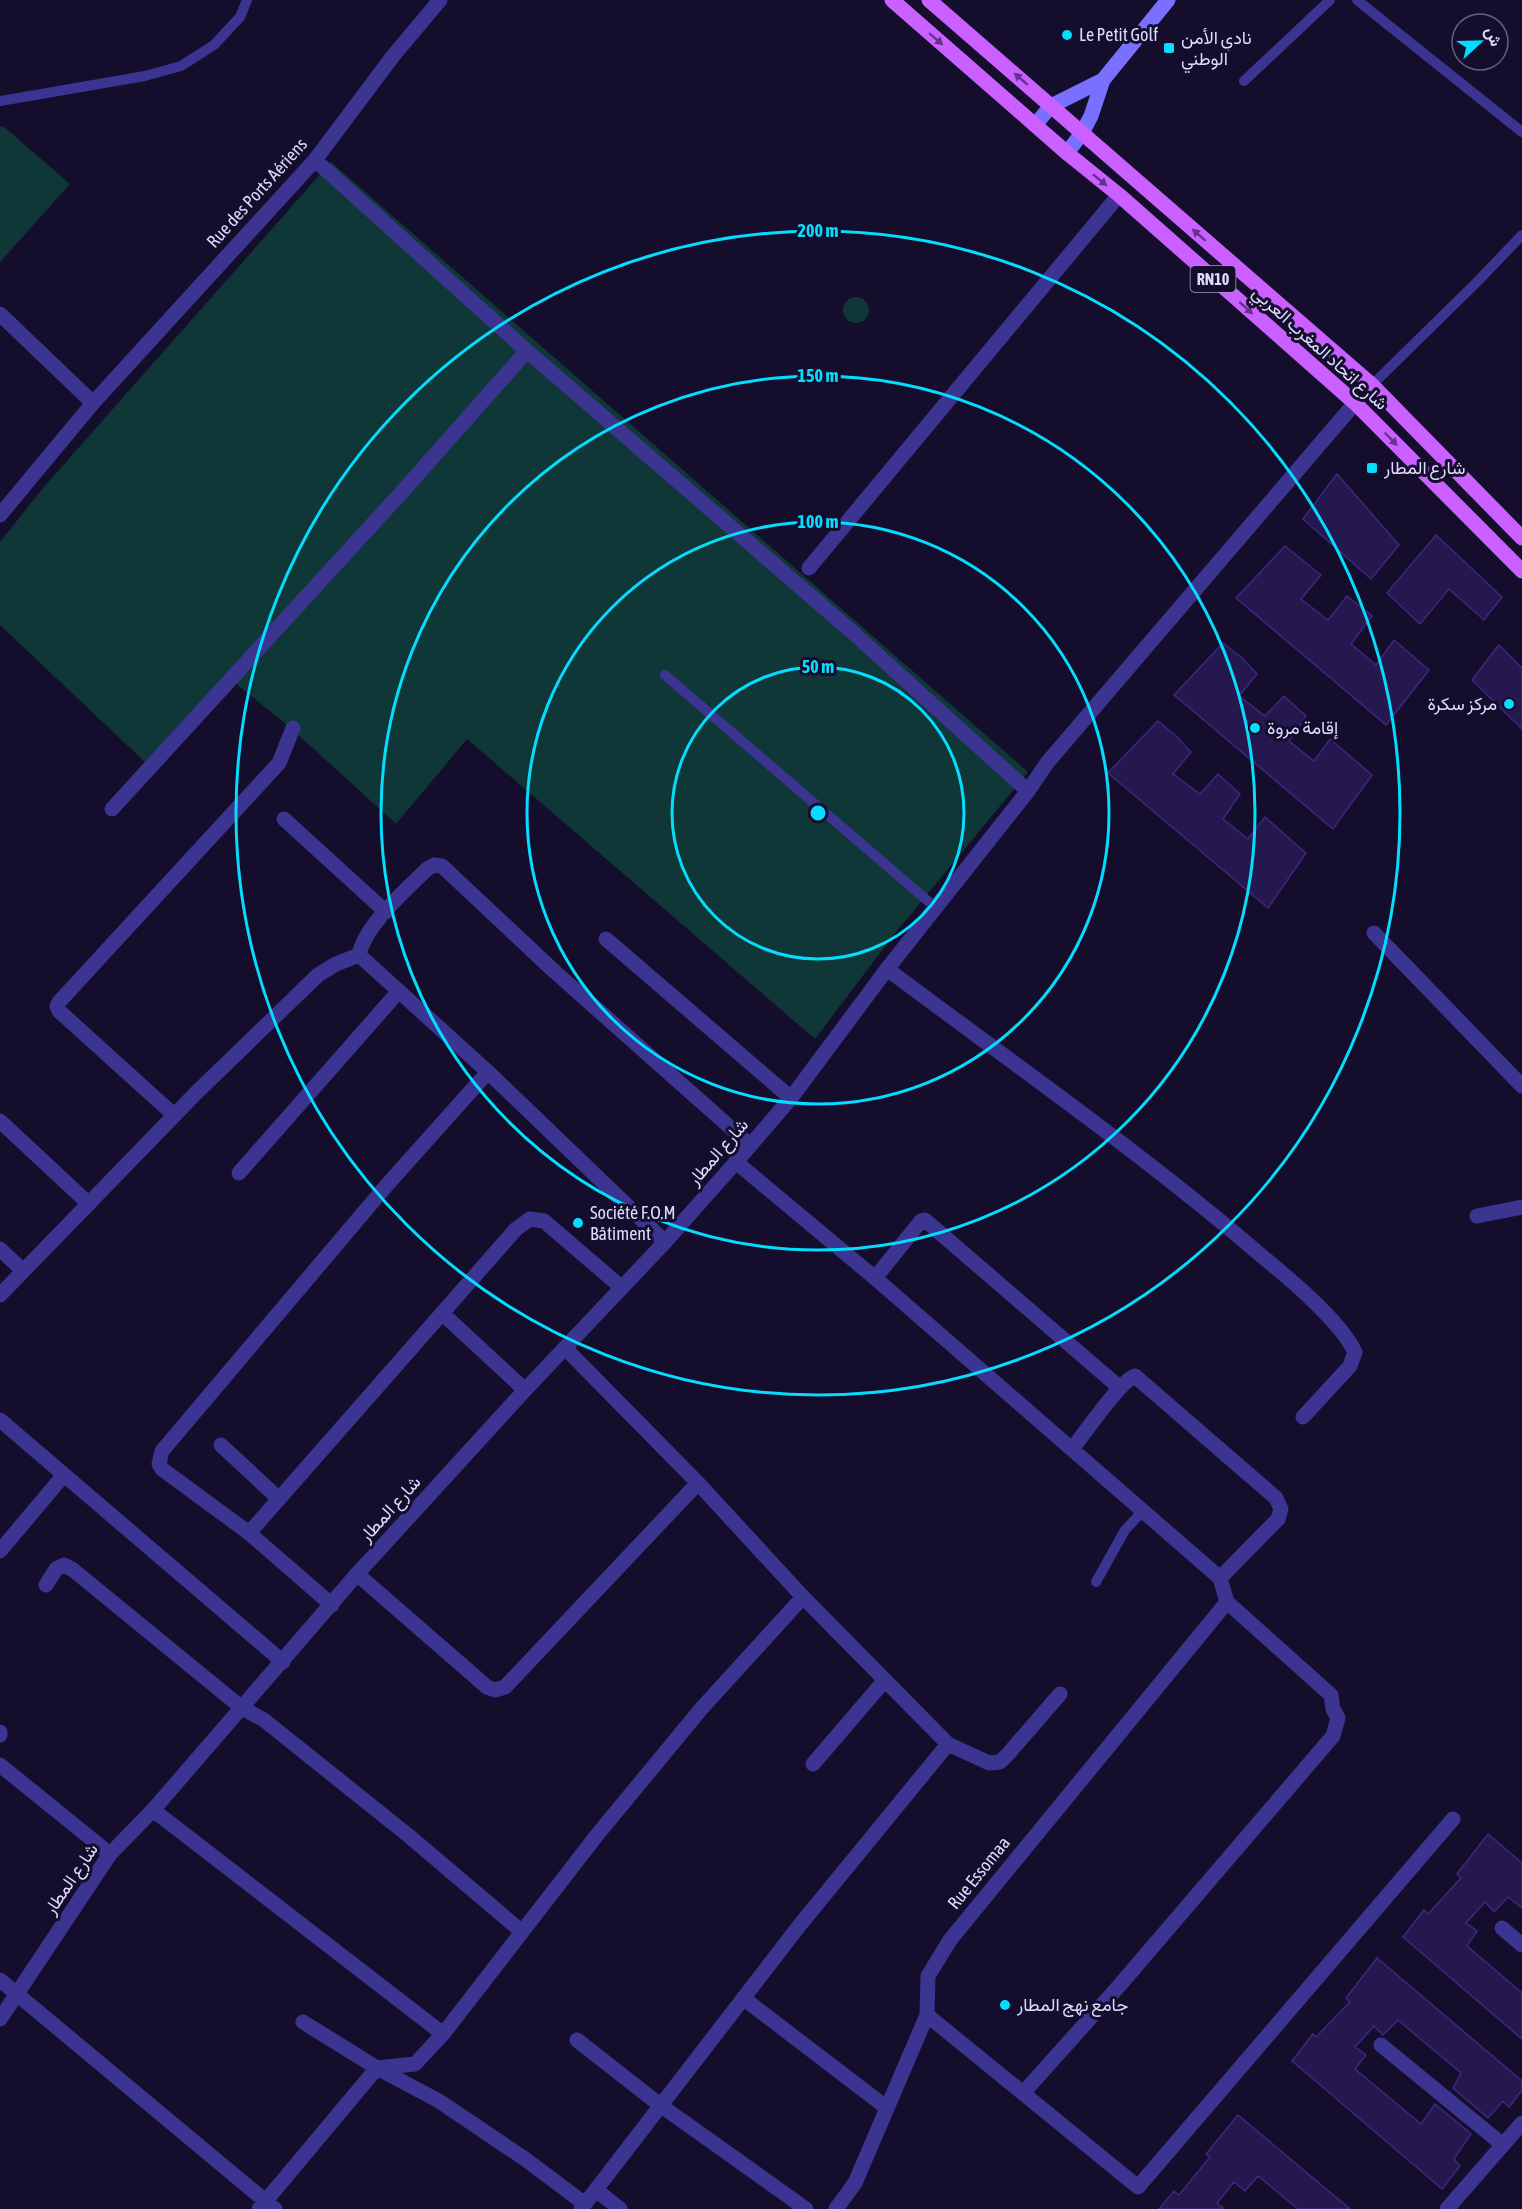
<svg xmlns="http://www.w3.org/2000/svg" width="1522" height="2209" font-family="'Asap Condensed',Vazirmatn,sans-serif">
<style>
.green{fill:#103737}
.building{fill:#25184f;stroke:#3c287e;stroke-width:1.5}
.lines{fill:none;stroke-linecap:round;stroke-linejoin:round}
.service{stroke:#3b3490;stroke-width:10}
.minor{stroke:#3b3490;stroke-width:15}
.tertiary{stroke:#3b3490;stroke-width:15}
.secondary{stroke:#7970ff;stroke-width:15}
.primary{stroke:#ca60ff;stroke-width:15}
.oneway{fill:#66338b}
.ring{fill:none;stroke:#05ddff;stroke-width:3}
.poi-dot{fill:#05ddff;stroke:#140e2c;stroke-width:2}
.labels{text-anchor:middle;stroke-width:6;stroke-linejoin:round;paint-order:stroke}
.shield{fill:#140e2c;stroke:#a29cc0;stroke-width:1.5}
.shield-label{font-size:16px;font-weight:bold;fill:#dfd9ff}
.poi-label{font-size:18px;fill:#dfd9ff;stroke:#140e2c;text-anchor:start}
.street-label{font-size:18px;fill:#dfd9ff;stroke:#140e2c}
.centre{fill:#05ddff;stroke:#140e2c;stroke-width:3}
.ring-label{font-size:18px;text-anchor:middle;font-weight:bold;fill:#05ddff;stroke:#140e2c;stroke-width:6;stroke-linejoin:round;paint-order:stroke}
</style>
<rect width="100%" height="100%" fill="#140e2c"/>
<path class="green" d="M3,126L70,184L0,262V127Z
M331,162L1028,772L892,937L815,1039L467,739L396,824L292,729L229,678L145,762L0,625V542L43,488Z
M843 310a13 13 0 1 1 26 0a13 13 0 1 1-26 0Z"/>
<path class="building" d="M1337,474L1399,545L1371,579L1303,519Z
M1436,535L1502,597L1484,620L1449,589L1420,624L1387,593Z
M1285,546L1321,575L1301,599L1328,620L1347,596L1372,616L1351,644L1376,665L1394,640L1429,670L1386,725L1236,598Z
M1223,643L1242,658L1257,674L1239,696L1265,716L1284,696L1306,716L1289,741L1314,761L1330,739L1372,775L1333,829L1174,695Z
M1499,645L1522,668V729L1472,680Z
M1158,721L1176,736L1191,752L1173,774L1200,794L1218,774L1240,794L1223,819L1248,839L1265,817L1306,853L1268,908L1108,773Z
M1488,1834L1522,1863V1908L1508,1897L1494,1912L1485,1902L1466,1923L1477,1931L1467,1946L1522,1993V2039L1403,1937L1424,1910L1428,1914L1461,1878L1457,1874Z
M1377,1958L1522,2081V2090L1509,2107L1503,2101L1488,2118L1453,2088L1461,2073L1398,2020L1383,2035L1374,2026L1355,2047L1366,2055L1355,2069L1421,2124L1435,2104L1471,2134L1454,2159L1460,2166L1442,2189L1292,2061L1313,2034L1316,2037L1350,2002L1346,1998Z
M1238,2115L1350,2209H1298L1258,2176L1245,2191L1234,2182L1217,2203L1224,2209H1159L1174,2191L1179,2195L1210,2157L1206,2154Z"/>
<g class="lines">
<path class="service" d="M1357,0L1522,132
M1244,81L1330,0
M0,101L145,76L181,66L214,45L240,17L247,0
M1372,385L1477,282L1522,235
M665,675L936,908
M1096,1582L1125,1530L1143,1511"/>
<path class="minor" d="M315,160L527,351L850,630L1028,791
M0,314L93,403
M0,515L93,403L315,160L393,56L440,0
M809,568L1119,195
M112,809L401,493L527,351
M284,819L386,912
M1374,933L1522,1086
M606,939L791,1098
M359,955C365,925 405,891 427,869L434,865L442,866L554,971L750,1145
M359,955L488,1072L665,1242
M887,969C1011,1062 1139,1151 1257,1252C1287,1277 1338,1318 1355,1352L1350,1366L1303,1417
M174,1115L59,1011L57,1006L59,1002L279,763L293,728
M0,1121L89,1204
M736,1162L875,1278L1220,1578L1227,1602L1331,1695L1333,1709L1338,1718L1333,1736L1119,1986L1024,2092
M239,1173L399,991
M1477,1216L1522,1207
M0,1249L22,1270
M875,1278L921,1221L925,1220L1120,1388
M0,1295L197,1092L318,975L336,964L359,955
M443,1314L525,1390
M565,1348L698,1483L803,1597L948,1744L799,1926L581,2209
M0,1420L283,1662
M221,1445L279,1499
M1072,1449C1084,1434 1121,1380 1135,1376L1276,1498L1281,1509L1278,1519L1220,1578
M249,1533L162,1469L159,1464L162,1451L386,1186L488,1072
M0,1551L63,1476
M357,1574L487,1687L495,1690L505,1687L698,1483
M46,1585L56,1569L64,1565L72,1569L242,1708L264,1720L409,1836L521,1931
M332,1605L249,1533L516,1229L530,1219L544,1221L621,1287
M0,1732V1735
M948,1744L989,1763L1000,1762L1009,1753L1060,1694
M813,1764L885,1680
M0,1765L110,1854
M153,1810L443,2034
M1502,1928L1522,1945
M0,1980L275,2209
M743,1998L887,2108
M927,2015L1138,2187L1453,1819
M303,2022L377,2068L439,2101L525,2159L585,2204
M577,2040L660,2105L806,2209
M1381,2045L1503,2145
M596,2190L620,2209
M259,2209L377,2068L415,2064L443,2034L597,1835L701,1709L803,1597
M836,2209L855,2183L927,2015L928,1976L950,1940L1227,1602
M1447,2209L1522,2123"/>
<path class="tertiary" d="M0,2019L110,1854L153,1810L357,1574L525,1390L665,1242L736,1162L791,1098L887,969L1028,791L1047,763L1355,403"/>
<path class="secondary" d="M1035,125L1051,106L1103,80
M1067,153L1082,133L1091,116L1103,80L1168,0"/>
<path class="primary" d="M892,0L1067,153L1119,195L1355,403L1522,571
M929,0L1372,385L1522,538"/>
</g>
<defs><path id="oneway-solid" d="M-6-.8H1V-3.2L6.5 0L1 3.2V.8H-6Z" transform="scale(1.5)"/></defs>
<g class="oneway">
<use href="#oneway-solid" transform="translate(936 39) rotate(41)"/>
<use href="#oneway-solid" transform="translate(1021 79) rotate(-139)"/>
<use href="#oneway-solid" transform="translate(1100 180) rotate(39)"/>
<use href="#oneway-solid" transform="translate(1199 235) rotate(-139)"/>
<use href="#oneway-solid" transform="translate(1246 308) rotate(42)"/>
<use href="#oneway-solid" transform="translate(1391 439) rotate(45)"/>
</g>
<g class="ring">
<circle cx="818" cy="813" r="146"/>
<circle cx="818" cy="813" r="291"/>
<circle cx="818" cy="813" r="437"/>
<circle cx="818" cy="813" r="582"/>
</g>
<g class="poi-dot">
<circle cx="1067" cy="35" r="6"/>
<rect x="1163" y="42" width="12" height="12" rx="3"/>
<rect x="1366" y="462" width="12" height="12" rx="3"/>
<circle cx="1509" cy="704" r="6"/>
<circle cx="1255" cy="728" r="6"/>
<circle cx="578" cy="1223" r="6"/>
<circle cx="1005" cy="2005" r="6"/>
</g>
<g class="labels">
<rect class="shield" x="1190.5" y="266" width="45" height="26" rx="4.5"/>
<g class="shield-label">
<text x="1213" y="285">RN10</text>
</g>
<g class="poi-label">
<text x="1079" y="41">Le Petit Golf</text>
<text x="1181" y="44">نادي الأمن<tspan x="1181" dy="21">الوطني</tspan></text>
<text x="1384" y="474">شارع المطار</text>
<text x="1497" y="710" text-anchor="end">مركز سكرة</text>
<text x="1267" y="734">إقامة مروة</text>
<text x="590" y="1219">Société F.O.M<tspan x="590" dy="21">Bâtiment</tspan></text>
<text x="1017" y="2011">جامع نهج المطار</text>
</g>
<g class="street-label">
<text transform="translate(257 193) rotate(-48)" y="6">Rue des Ports Aériens</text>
<text transform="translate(1320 348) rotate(42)" y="6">شارع اتحاد المغرب العربي</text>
<text transform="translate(718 1152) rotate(-49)" y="6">شارع المطار</text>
<text transform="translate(390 1509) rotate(-48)" y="6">شارع المطار</text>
<text transform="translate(979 1873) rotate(-51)" y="6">Rue Essomaa</text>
<text transform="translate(71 1879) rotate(-56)" y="6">شارع المطار</text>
</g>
</g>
<circle cx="818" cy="813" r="9" class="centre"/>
<g class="ring-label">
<text x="818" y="237">200 m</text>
<text x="818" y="382">150 m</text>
<text x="818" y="528">100 m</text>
<text x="818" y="673">50 m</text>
</g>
<g transform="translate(1480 42) rotate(68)"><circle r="28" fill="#140e2c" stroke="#655f80" stroke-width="1.5"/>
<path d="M0-4.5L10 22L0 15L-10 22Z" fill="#05ddff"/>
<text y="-9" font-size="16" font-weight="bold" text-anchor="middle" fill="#dfd9ff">ش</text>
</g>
</svg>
